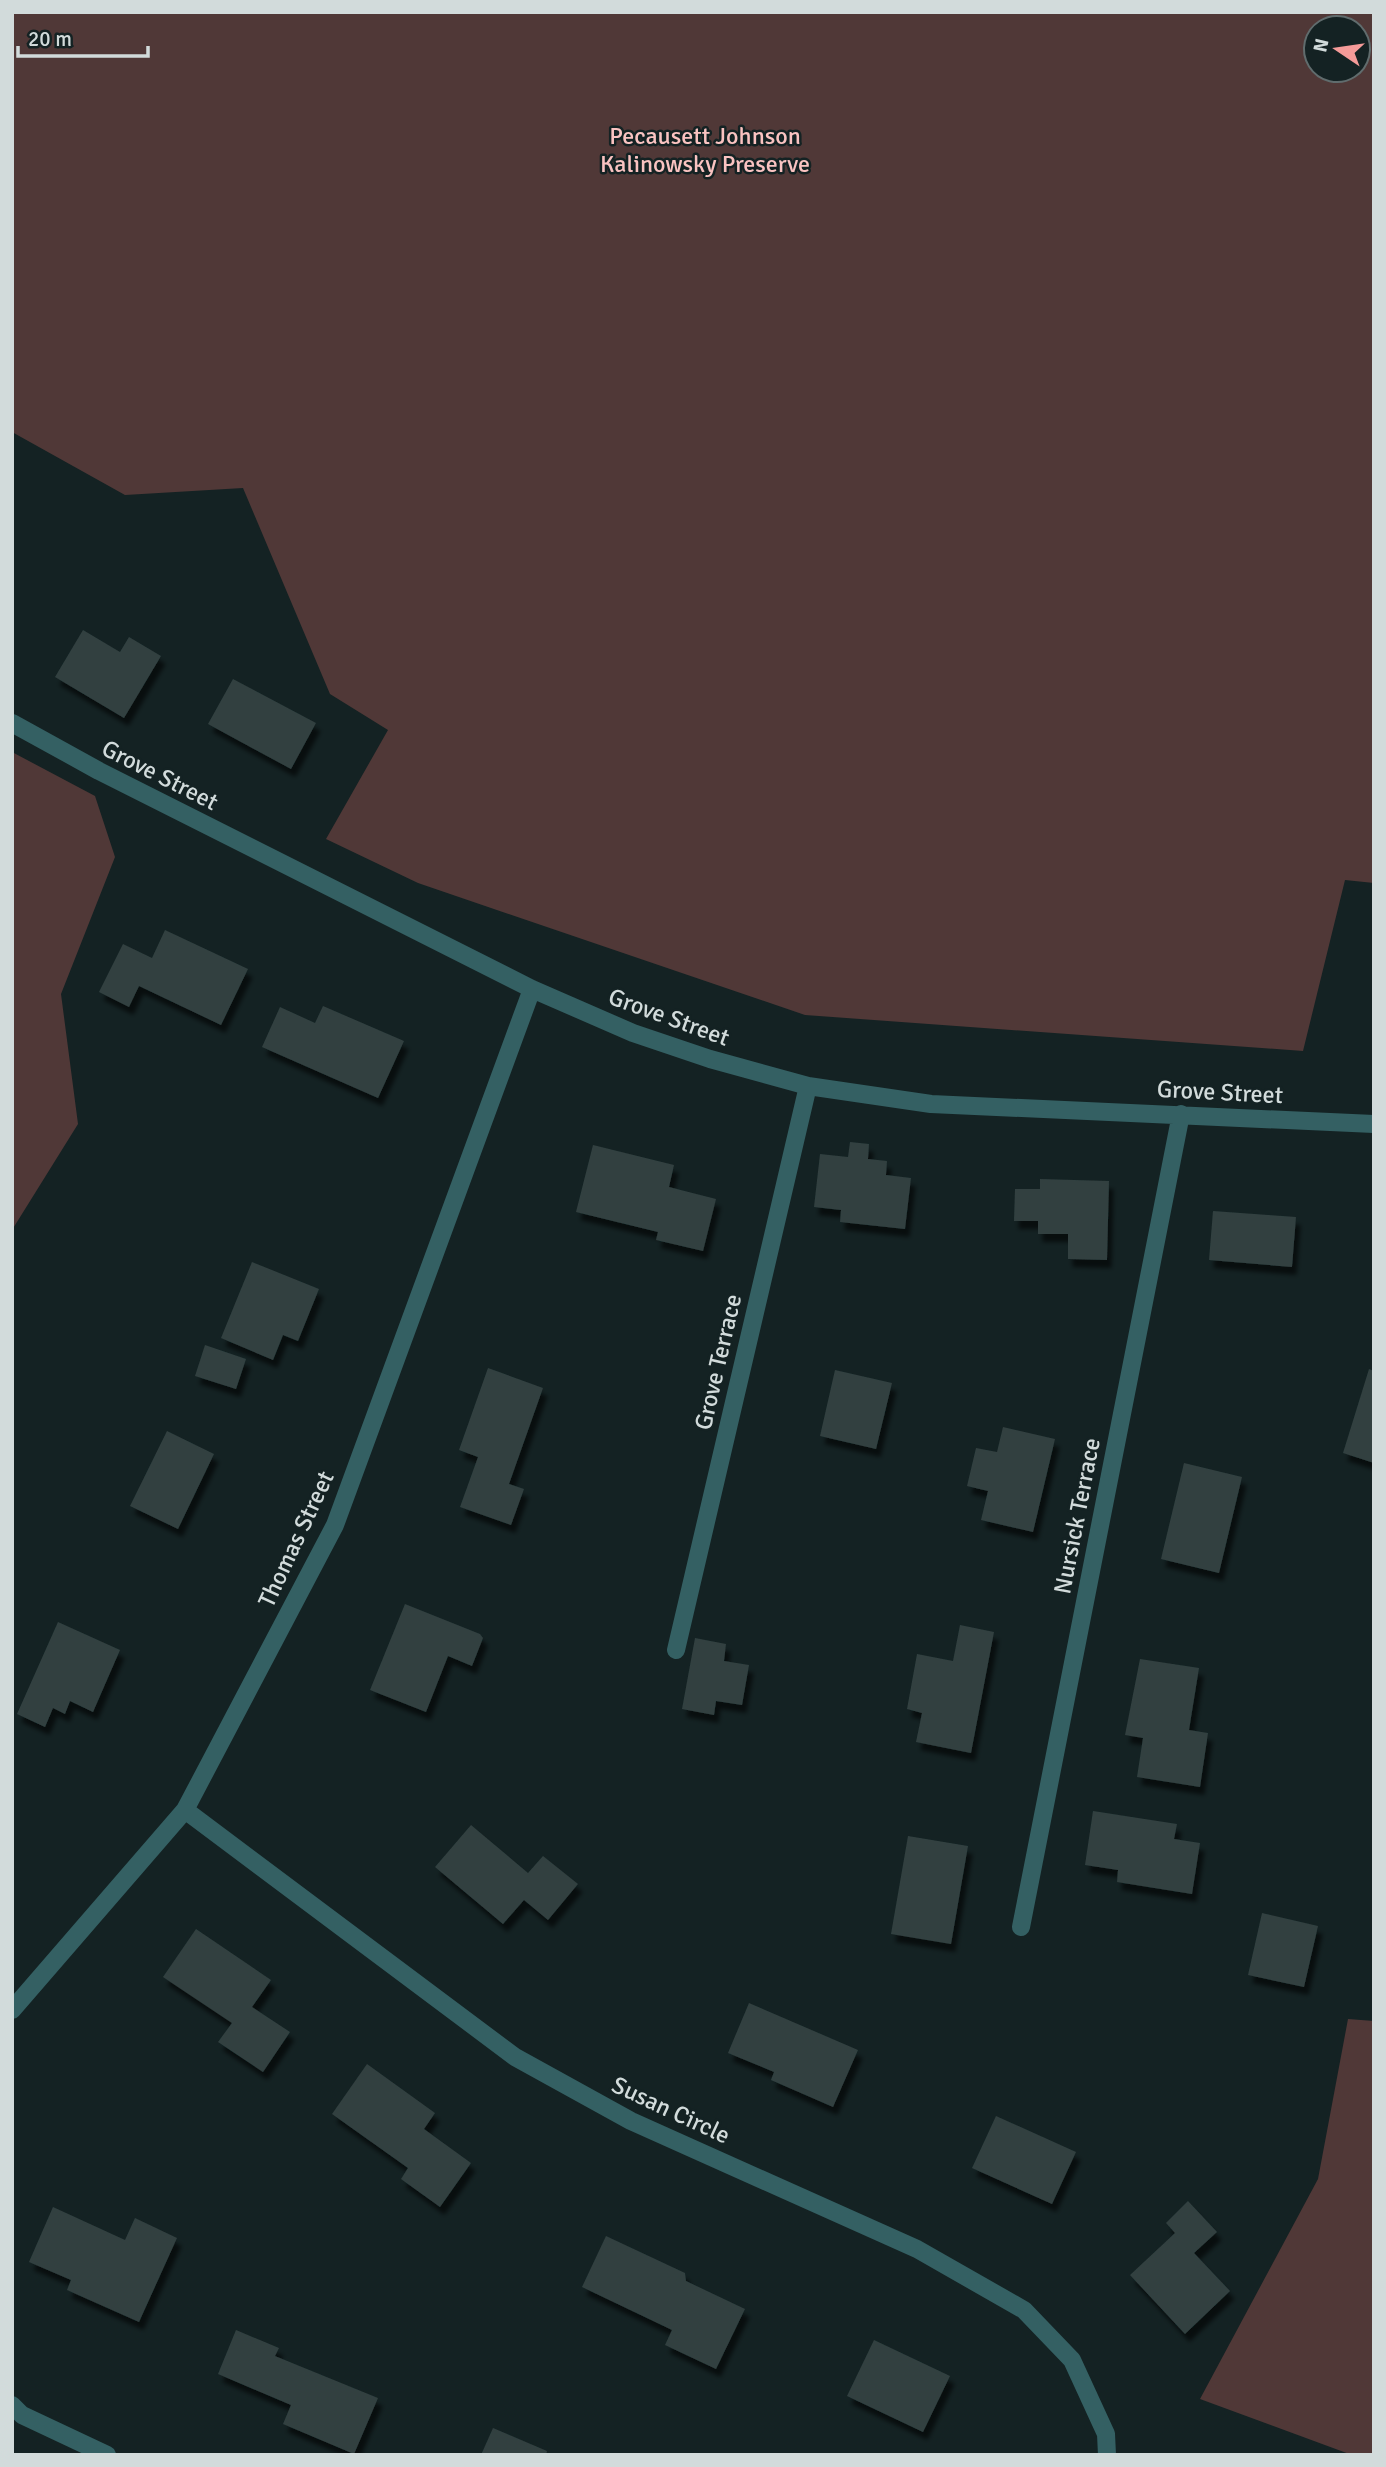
<svg xmlns="http://www.w3.org/2000/svg" width="1386" height="2467" font-family="Signika,sans-serif">
<style>
.green{fill:#503837;fill-rule:evenodd}
.building{fill:#314040;filter:url(#shadow)}
.lines{fill:none;stroke-linecap:round;stroke-linejoin:round}
.minor{stroke:#346063;stroke-width:18}
.labels{text-anchor:middle;stroke-width:5;stroke-linejoin:round;paint-order:stroke}
.park-label{font-size:24px;fill:#fac3c1;stroke:#142223}
.street-label{font-size:24px;fill:#d2dbdb;stroke:#142223}
</style>
<defs>
<filter id="shadow"><feDropShadow dx="4.5" dy="8" stdDeviation="2" flood-color="#0009"/></filter>
</defs>
<rect width="100%" height="100%" fill="#142223"/>
<path class="green" d="M12,12H1374V883L1345,880L1303,1051L805,1015L418,883L326,839L388,730L330,694L243,488L125,495L12,432ZM1316,28H1358V70H1316Z
M12,752L95,796L115,857L61,994L78,1124L12,1230Z
M1348,2019L1374,2021V2455H1352L1200,2399L1318,2179Z"/>
<path class="building" d="M83,630L120,652L129,637L161,656L124,718L55,677Z
M233,679L316,723L291,769L208,724Z
M165,930L248,969L221,1025L139,986L129,1007L99,992L123,944L152,958Z
M323,1006L404,1041L378,1098L262,1047L280,1007L315,1023Z
M850,1142L869,1144L868,1159L887,1161L886,1175L911,1178L905,1229L840,1222L841,1210L814,1207L820,1154L848,1157Z
M593,1145L674,1165L669,1187L716,1199L703,1251L656,1240L658,1232L576,1212Z
M1040,1179L1109,1181L1107,1260L1068,1259V1234H1038V1221H1014L1015,1189H1040Z
M1213,1211L1296,1217L1292,1267L1209,1260Z
M252,1262L319,1289L298,1341L283,1335L273,1360L221,1338Z
M205,1345L246,1359L236,1389L195,1376Z
M488,1368L543,1388L509,1484L524,1489L511,1525L460,1507L478,1457L459,1450Z
M1369,1369L1374,1371V1463L1343,1453Z
M835,1370L892,1383L876,1449L820,1436Z
M1003,1427L1055,1439L1033,1532L981,1520L988,1491L967,1486L976,1448L997,1452Z
M167,1431L214,1454L178,1529L130,1506Z
M1184,1463L1242,1477L1219,1573L1161,1559Z
M405,1604L480,1634L483,1638L472,1666L448,1656L426,1712L370,1690Z
M58,1622L120,1650L93,1712L70,1701L65,1714L53,1708L45,1727L17,1714Z
M960,1625L994,1632L971,1753L916,1742L922,1713L907,1709L917,1654L953,1661Z
M695,1638L726,1644L724,1661L749,1665L742,1705L716,1701L714,1715L682,1709Z
M1140,1659L1199,1668L1189,1730L1208,1733L1200,1787L1137,1777L1143,1738L1125,1735Z
M1093,1811L1177,1824L1174,1839L1200,1843L1192,1894L1117,1882L1118,1870L1085,1865Z
M471,1825L528,1873L543,1856L578,1884L548,1920L524,1900L503,1924L435,1867Z
M908,1836L968,1846L951,1944L891,1934Z
M1262,1913L1318,1926L1304,1987L1248,1975Z
M196,1929L271,1980L252,2007L290,2032L263,2072L218,2042L232,2023L163,1977Z
M749,2003L858,2050L833,2107L771,2080L774,2072L728,2053Z
M367,2064L435,2113L424,2129L471,2163L440,2207L401,2179L408,2168L332,2114Z
M996,2116L1076,2152L1052,2204L972,2168Z
M1188,2201L1217,2232L1194,2253L1230,2291L1185,2334L1130,2275L1175,2233L1166,2223Z
M53,2207L125,2240L135,2218L177,2238L139,2322L67,2290L71,2280L29,2262Z
M606,2236L685,2273L686,2281L745,2309L716,2369L665,2345L672,2330L582,2287Z
M236,2330L279,2348L275,2356L378,2398L354,2454L283,2424L291,2405L218,2374Z
M874,2340L950,2376L923,2432L847,2396Z
M493,2428L547,2451L546,2455H481Z"/>
<g class="lines">
<path class="minor" d="M12,723L99,771L532,989L633,1033L710,1059L808,1086L931,1104L1374,1124
M676,1650L808,1086
M185,1810L515,2057L631,2121L917,2249L1024,2310L1072,2360L1106,2434L1107,2455
M1021,1927L1181,1114
M12,2010L185,1810L335,1525L532,989
M12,2405L22,2415L107,2455"/>
</g>
<g class="labels">
<g class="park-label">
<text x="705" y="144">Pecausett Johnson<tspan x="705" dy="28">Kalinowsky Preserve</tspan></text>
</g>
<g class="street-label">
<text transform="translate(160 775) rotate(27)" y="8">Grove Street</text>
<text transform="translate(669 1017) rotate(20)" y="8">Grove Street</text>
<text transform="translate(1220 1092) rotate(3)" y="8">Grove Street</text>
<text transform="translate(718 1362) rotate(-77)" y="8">Grove Terrace</text>
<text transform="translate(1077 1516) rotate(-79)" y="8">Nursick Terrace</text>
<text transform="translate(296 1539) rotate(-65)" y="8">Thomas Street</text>
<text transform="translate(671 2110) rotate(25)" y="8">Susan Circle</text>
</g>
</g>
<rect width="1386" height="2467" fill="none" stroke="#d2dbdb" stroke-width="28"/>
<g transform="translate(1337 49) rotate(283)"><circle r="33" fill="#142223" stroke="#606c6d" stroke-width="2"/>
<path d="M0-5L12 26L0 18L-12 26Z" fill="#f59b99"/>
<text y="-10" font-size="19" font-weight="bold" text-anchor="middle" fill="#d2dbdb">N</text>
</g>
<path d="M18 46v10h130v-10" fill="none" stroke="#d2dbdb" stroke-width="3.5"/>
<text x="28" y="46" font-size="21" fill="#d2dbdb" stroke="#142223" stroke-width="5" paint-order="stroke">20 m</text>
</svg>
